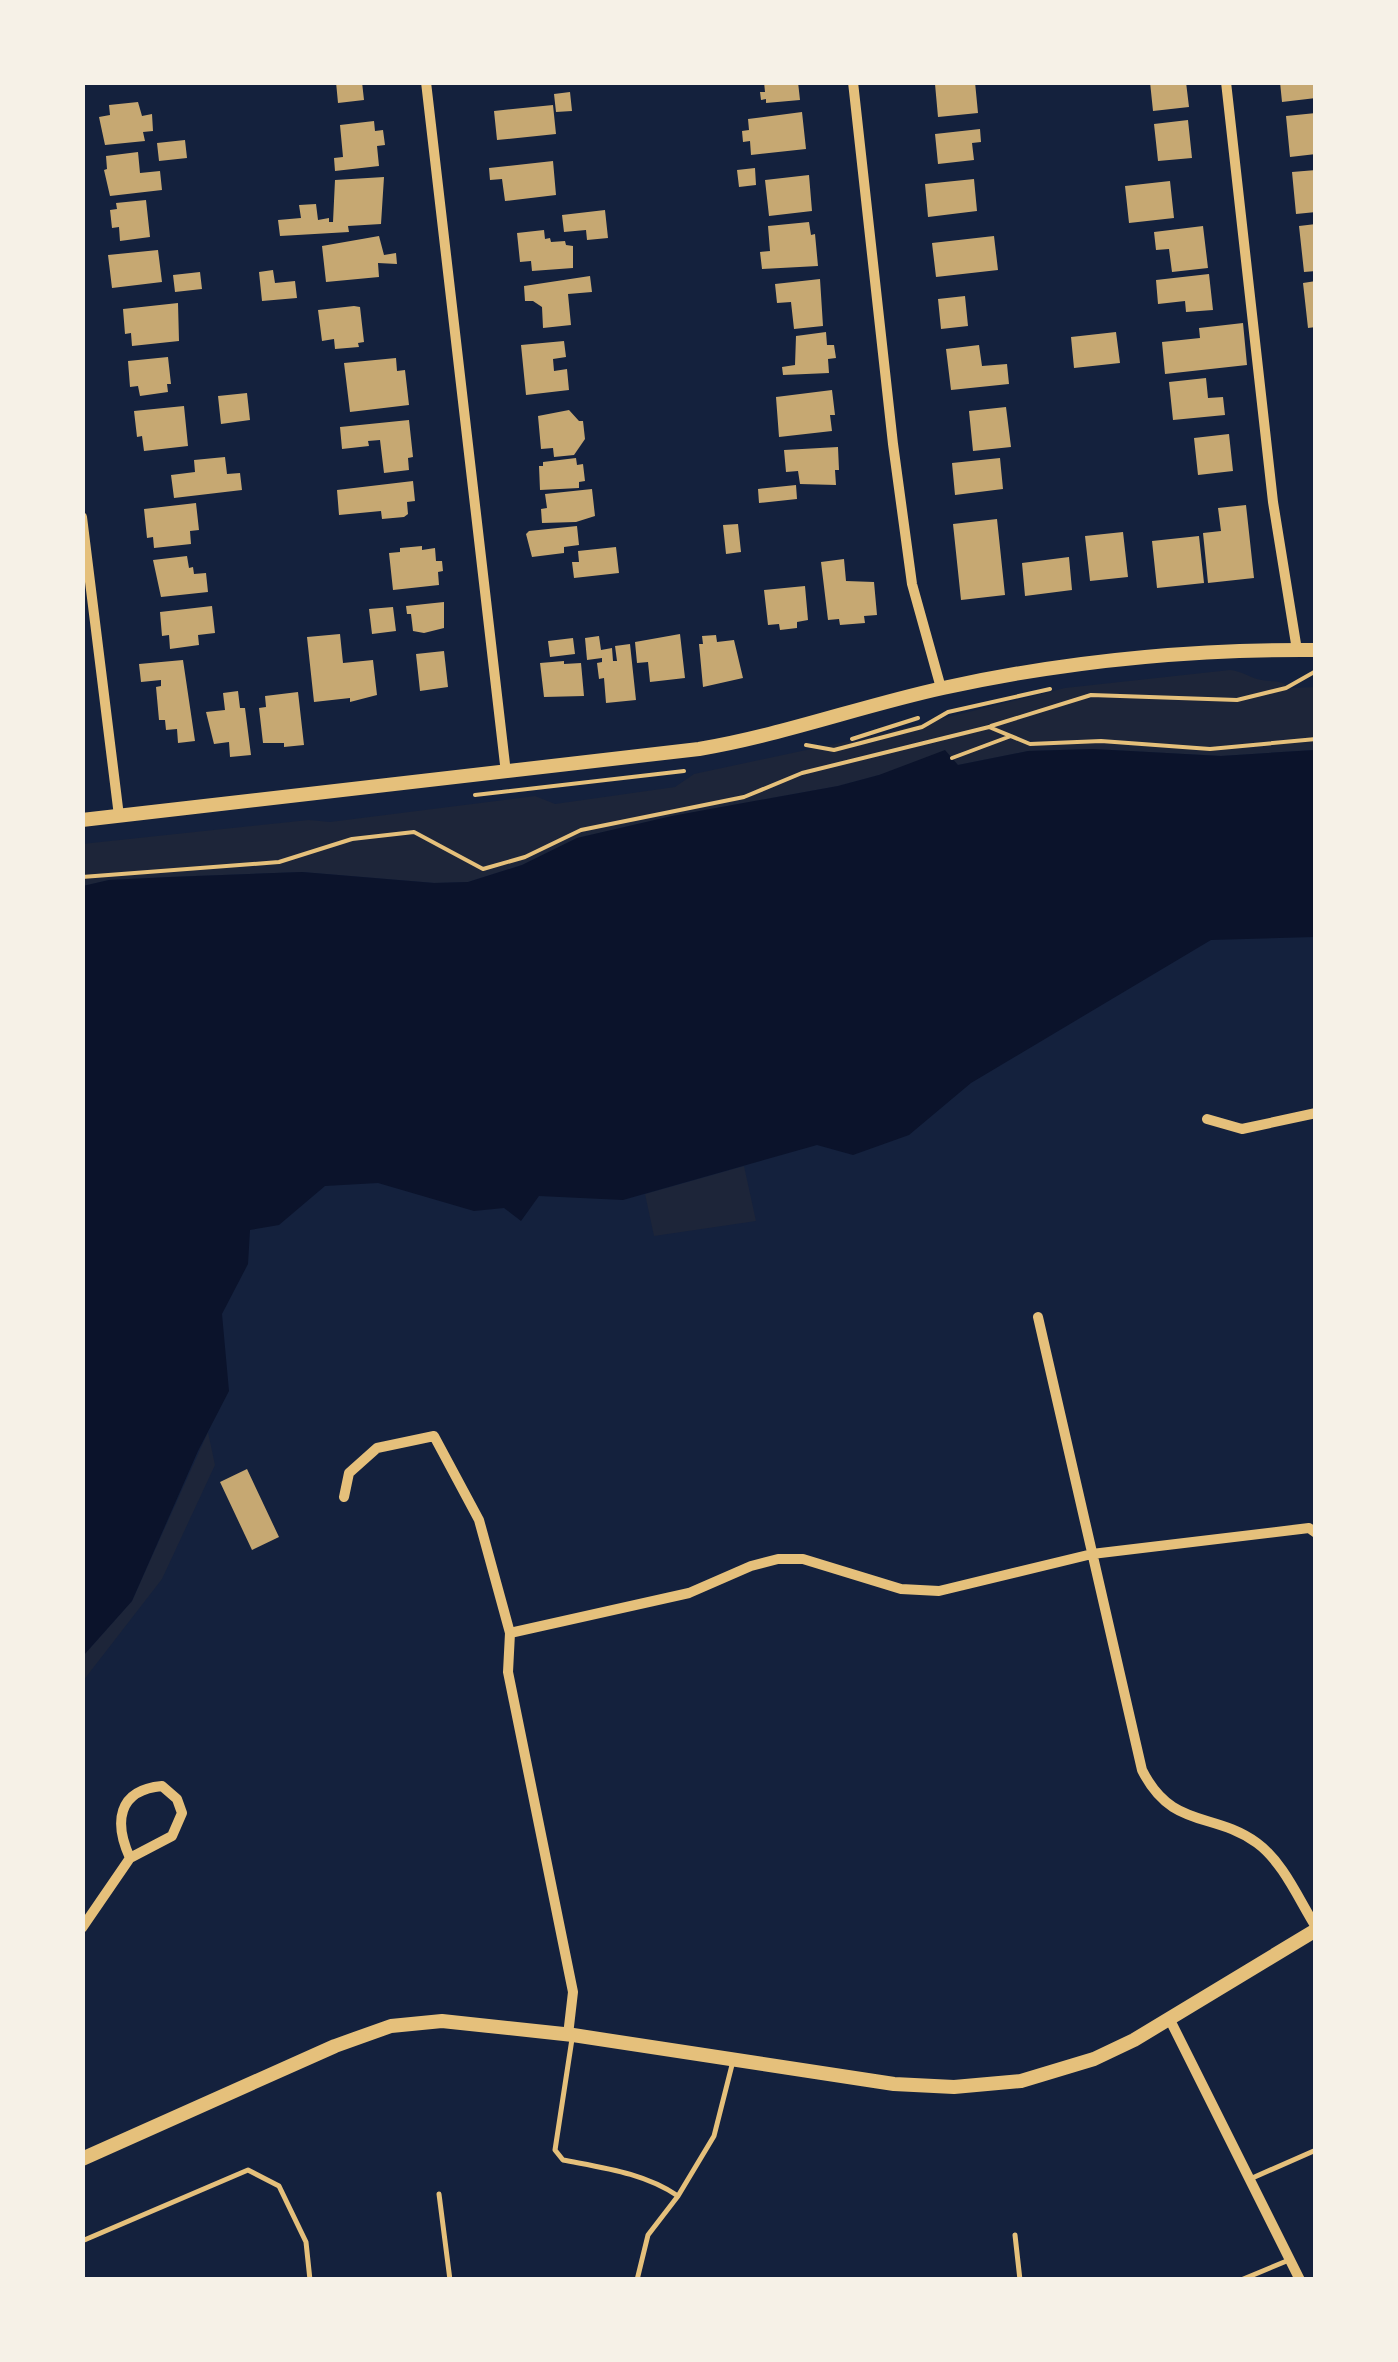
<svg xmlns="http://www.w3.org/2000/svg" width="1398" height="2362" font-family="Lato,sans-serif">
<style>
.green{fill:#1d2539}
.water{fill:#0b132b}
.building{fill:#c6a872}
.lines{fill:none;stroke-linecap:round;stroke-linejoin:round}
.path{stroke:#e5c07b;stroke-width:4}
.service{stroke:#e5c07b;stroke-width:5}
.minor{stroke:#e5c07b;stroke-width:10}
.secondary{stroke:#e5c07b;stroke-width:14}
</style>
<rect width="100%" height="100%" fill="#14213d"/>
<path class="green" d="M1230,670C1241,671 1247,676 1257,679C1272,683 1278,678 1292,688L1315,687V750L1221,756L1093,749L1028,751L958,765L879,775L838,786L673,816L577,838L522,865L468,882L435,883L302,872L170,877L109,880L83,886L82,844L309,820L330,822L535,796L555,804L675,787L694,774L867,737L1065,688Z
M744,1166L756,1221L654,1236L645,1194Z
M208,1432L215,1465L162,1579L83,1681V1656L132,1601Z"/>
<path class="water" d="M1093,749L1221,756L1315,750V937L1211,940L971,1083L909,1135L853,1155L817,1145L623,1200L539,1196L521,1221L504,1208L474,1211L378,1183L325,1186L279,1225L250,1230L248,1264L222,1314L229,1391L198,1451L132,1601L83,1656V886L109,880L170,877L302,872L434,883L468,882L522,865L577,838L672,816L838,786L879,775L945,750L958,765L1028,751Z"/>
<path class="building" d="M336,82H362L364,100L338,103Z
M764,82H798L800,100L766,103V99L761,100L760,92H765Z
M975,82L978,113L938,117L935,84Z
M1150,82H1186L1189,107L1153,111Z
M1280,82H1316V98L1282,102Z
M570,92L572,111L556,112L554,94Z
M138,102L142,116L152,114L153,131L143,132L145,141L105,145L99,117L110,115L109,105Z
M553,105L556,134L497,140L494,111Z
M802,112L806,149L751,155L750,141L743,142L742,131L749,130L748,119Z
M1316,113V154L1290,157L1286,116Z
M1188,120L1192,158L1158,161L1154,124Z
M374,121L375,131L383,130L385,145L377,146L379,166L335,171L334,158L343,157L340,125Z
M980,129L981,142L972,143L974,160L938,164L935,134Z
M185,140L187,158L159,161L157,143Z
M138,152L140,173L160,171L162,190L110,196L104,170L107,169L106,156Z
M553,161L556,195L505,201L502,179L490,180L489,168Z
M755,168L756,185L739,187L737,170Z
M1316,170V212L1296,214L1292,172Z
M809,175L812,211L769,216L765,180Z
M384,177L381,224L348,226L349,232L280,236L278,220L301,218L299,205L316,204L318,220L329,218V222H333L335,180Z
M974,179L977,211L928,217L925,184Z
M1170,181L1174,218L1129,223L1125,186Z
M146,200L150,237L120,241L119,227L112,228L110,210L117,209L116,203Z
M605,210L608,238L587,240L586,230L564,232L562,215Z
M809,222L811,235L815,234L818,266L762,269L760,252L770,251L768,226Z
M1316,224V271L1304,272L1299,226Z
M1203,226L1208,268L1172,272L1169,249L1156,250L1154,232Z
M544,230L545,239L550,238L551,242L565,241L566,245L573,246V268L532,271L531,261L520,262L517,233Z
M379,236L384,255L396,253L397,264L378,263L379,277L326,282L322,246Z
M994,236L998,270L936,277L932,243Z
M158,250L162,282L112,288L108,255Z
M273,270L275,283L295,281L297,298L262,301L259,272Z
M200,272L202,289L175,292L173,275Z
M1209,274L1213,310L1186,312L1185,301L1158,304L1156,280Z
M590,276L592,292L568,294L571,325L543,328L542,307L533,301H525L524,286Z
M820,279L823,326L794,329L791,302L777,303L775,284Z
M1316,281V327L1308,328L1303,283Z
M965,296L968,326L941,329L938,299Z
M178,303L179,341L132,346L131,333L125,334L123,309Z
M354,306L360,307L364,342L358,343L359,347L335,349L334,339L322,341L318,310Z
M1243,323L1247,365L1165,374L1162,342L1200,338L1199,328Z
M826,332L827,345H834L836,358L828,359L829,373L783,375L782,367L795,365L796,336Z
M1116,332L1120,363L1074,368L1071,337Z
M564,341L566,357L553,359L554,371L567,369L569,390L526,395L521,345Z
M979,345L982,366L1007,364L1009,384L951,390L946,349Z
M168,357L171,384H167L168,392L140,396L138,386L130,387L128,361Z
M396,358L397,371L405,370L409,405L350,412L344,363Z
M1206,378L1208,398L1223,397L1225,415L1173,420L1169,382Z
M832,390L835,415H830L832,431L779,437L776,397Z
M247,393L250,420L221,424L218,396Z
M184,406L188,446L144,451L142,436L137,437L134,411Z
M1006,407L1011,447L973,451L969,411Z
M569,410L579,421H583L585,439L574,455L554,457L553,448L541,449L538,416Z
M409,420L413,457L408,458L409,470L384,473L380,440L368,441L369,446L342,449L340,427Z
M1229,434L1233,471L1198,475L1194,438Z
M838,447L839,470H835L836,485L800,484L798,471L786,472L784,450Z
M225,457L227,474L240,473L242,490L174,498L171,475L195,472L194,460Z
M576,458L577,465L583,464L585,481L579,482V488L540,490L539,466H543V462Z
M1000,458L1003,489L955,495L952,463Z
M413,481L415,501L407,502L408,514L404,517L382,519L381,511L339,515L337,490Z
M796,485L797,499L759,503L758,489Z
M592,489L595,516L576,522L542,523L541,509L547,508L545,494Z
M196,503L199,530L190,531L191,544L154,548L153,537L147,538L144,509Z
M1246,505L1254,578L1208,583L1203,533L1221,531L1218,508Z
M997,519L1005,595L961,600L953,524Z
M738,524L741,552L726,554L723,525Z
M577,526L579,545L564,547V553L532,557L526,534L529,531Z
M1123,532L1128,577L1090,581L1085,536Z
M1199,536L1204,583L1157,588L1152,541Z
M422,546V550L435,548L436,561H442L443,571L438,572L439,585L393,590L389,553L400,552V548Z
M616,547L619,573L574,578L572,562H579L578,551Z
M187,556L189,568L193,567L194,574L206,573L208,592L161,597L153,560Z
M1069,557L1072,590L1025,596L1022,563Z
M844,559L846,581L874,582L877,615L864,616L865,623L840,625L839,619L828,620L821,562Z
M805,586L808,620L797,622V628L780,630L779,624L768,625L764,590Z
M444,602V628L424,633L413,631L411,614H407L406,606Z
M212,606L215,633L198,635L199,645L170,649L169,635L162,636L160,612Z
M393,607L396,631L372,634L369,609Z
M340,634L343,663L373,660L377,695L350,702V698L314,702L307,637Z
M680,634L685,678L650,682L648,662L637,663L635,642Z
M716,635L717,642L734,640L743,678L703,687L699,644H703L702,636Z
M599,636L601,650L612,648L613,661H617L615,646L630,644L636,700L606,703L604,678L599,679L597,663L602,662V658L587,660L585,638Z
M573,638L575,654L550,657L548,641Z
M444,651L448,687L420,691L416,654Z
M183,660L195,741L178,743L177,729L166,730L165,720H159L156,687L161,686V680L141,682L139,664Z
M564,661V664L581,663L584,696L544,697L540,663Z
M238,691L240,708H245L251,755L230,757L229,742L214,744L206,712L225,710L223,693Z
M298,692L304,745L284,747V743H263L259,708L266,707L265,696Z
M247,1469L279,1537L252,1550L220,1482Z"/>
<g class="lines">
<path class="path" d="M991,726L1091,695L1237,700L1286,688L1316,671
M852,739L918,718
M806,745L834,750L922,727L948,712L1050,689
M952,758L1011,736
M475,795L684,771
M82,877L279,862L352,839L414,832L483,869L525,857L581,830L744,797L802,773L989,727L1030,744L1101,741L1210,749L1316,739"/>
<path class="service" d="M572,2039L555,2150L563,2160C604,2168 644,2173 678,2196
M1250,2179L1316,2150
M439,2194L450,2280
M1015,2235L1020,2280
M82,2241L248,2170L279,2186L306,2242L310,2280
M637,2280L648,2235L678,2196L714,2136L733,2061
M1241,2280L1289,2260"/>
<path class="minor" d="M426,82L506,773
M853,82L893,444L912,584L941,688
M1226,82L1273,502L1297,650
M82,517L119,816
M1207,1119L1242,1129L1316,1113
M1038,1317L1142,1770C1172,1830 1213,1811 1257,1843C1283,1862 1299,1900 1316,1927
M344,1497L349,1473L377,1448L434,1436L479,1520L510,1633L508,1672L573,1992L568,2035
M510,1633L689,1593L751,1566L778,1559H803L901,1589L939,1591L1092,1554L1309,1528L1316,1533
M82,1928L130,1858L172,1836L182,1813L177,1799L162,1786C117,1790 114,1823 130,1858
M1170,2020L1300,2280"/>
<path class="secondary" d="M82,820L699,749C782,735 861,706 943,688C1066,661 1190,649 1316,650
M82,2159L335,2046L391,2026L442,2021L573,2035L894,2084L954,2087L1021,2081L1094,2059L1134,2040L1316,1930"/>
</g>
<rect width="1398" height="2362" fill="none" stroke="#f6f1e7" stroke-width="170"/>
</svg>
